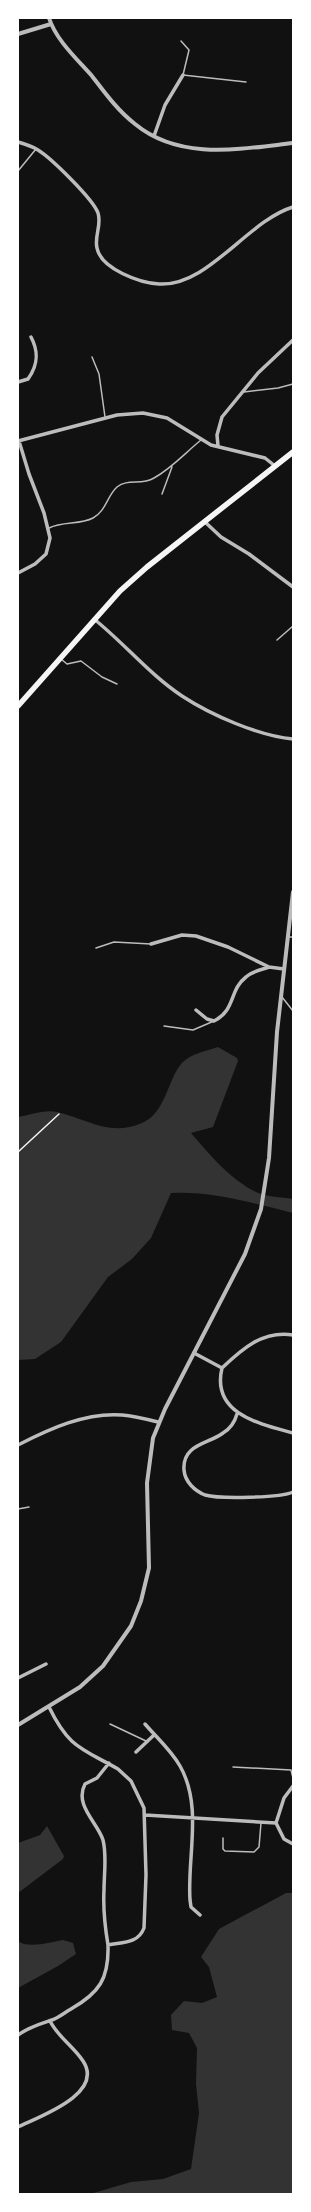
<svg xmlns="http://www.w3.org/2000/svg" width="311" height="2212" font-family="Barlow,sans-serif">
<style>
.water{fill:#333}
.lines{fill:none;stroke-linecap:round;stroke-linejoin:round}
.path{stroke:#f5f5f5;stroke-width:1.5}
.service{stroke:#bcbcbc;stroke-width:1.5}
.minor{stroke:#bcbcbc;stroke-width:3.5}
.tertiary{stroke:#bcbcbc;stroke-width:4}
.primary{stroke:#f5f5f5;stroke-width:5.5}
</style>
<rect width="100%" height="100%" fill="#111"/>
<path class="water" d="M218,1047L237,1058L238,1061L213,1127L191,1133C210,1155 230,1179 256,1192C267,1197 281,1197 293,1199V1213C253,1203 212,1191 171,1193L151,1238L132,1259L108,1277L61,1342L35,1359L18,1360V1117C30,1115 45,1109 57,1112C88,1119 109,1137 142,1123C166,1113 167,1080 182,1063C190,1054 206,1051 218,1047Z
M47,1826L64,1856L63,1859L18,1893V1843L40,1835Z
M286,1893H293V2194H90L131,2182L163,2179L191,2169L199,2113L196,2084L197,2048L189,2033L172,2030L171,2015L184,2001L202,2003L217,1997L209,1967L201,1957L219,1929Z
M63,1940L73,1943L76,1954L58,1966L18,1988V1941C27,1949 53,1942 63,1940Z"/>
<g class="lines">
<path class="path" d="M18,1152L59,1114"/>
<path class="service" d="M181,41L189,50L183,75L246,82
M18,171L36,149
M92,357L99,374L105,417
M244,392L278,388L293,384
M162,494L172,467
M49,528C63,521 80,525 93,518C106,511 107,496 117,487C128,478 141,486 154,478C172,468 185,453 201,440
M277,640L293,626
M61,659L67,664L81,661L102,677L117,684
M288,937H293
M96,948L114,942L151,944
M282,997L293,1011
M164,1026L193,1030L214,1021
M18,1509L29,1507
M110,1724L146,1741
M233,1767L291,1770L293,1778
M223,1838V1849L225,1851L254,1852L259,1847L261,1823"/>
<path class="minor" d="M154,136L165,105L183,75
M18,142C25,144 32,146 38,150C51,158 93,199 98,213C102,225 94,236 97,248C101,269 140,283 159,284C208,287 247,221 293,207
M18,382L28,379C38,365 39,352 31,337
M18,441L117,415L143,413L167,418L211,445L265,458L275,466
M218,446L217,435L222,417L258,373L293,340
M205,522L221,537L249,554L293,587
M18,573L35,564L46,554L50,538L44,513L29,474L19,441
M94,619C124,643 150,675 182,696C211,715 259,736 293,739
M151,944L182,935L196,936L228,947L269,967L284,969
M196,1010L207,1019L214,1021C236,1010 229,990 246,977C252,971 261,970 269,967
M194,1353L222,1368C211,1414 260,1424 293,1433
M222,1368C242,1349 263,1330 293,1335
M237,1414C235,1421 230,1429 223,1433C209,1444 182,1444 184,1470C185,1482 195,1491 205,1495C219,1499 280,1498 293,1492
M18,1445C49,1429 86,1412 122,1415C134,1416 146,1419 158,1422
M18,1678L46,1664
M49,1707C69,1748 81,1748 118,1769L131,1781L144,1808L146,1875L144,1928C138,1944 122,1942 108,1945C105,1927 103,1908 104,1890C104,1874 107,1856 103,1840C97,1822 74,1805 85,1784L97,1778L109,1763
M145,1724C157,1738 171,1750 180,1766C203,1806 187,1857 190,1900L191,1907L200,1915
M136,1752L154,1735
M293,1786L284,1798L276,1823L284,1839L293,1844
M145,1815L276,1823
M18,2035C29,2027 40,2024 52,2020C58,2018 64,2013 71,2009C99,1993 109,1979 108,1945
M18,2127C38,2117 105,2094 83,2061C73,2046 58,2037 50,2021"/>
<path class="tertiary" d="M49,18C56,40 77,59 92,76C105,93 118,111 135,124C180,161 240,149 293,143
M18,34L51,24
M18,1725L80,1687L103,1666L131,1626L141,1601L149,1568L147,1483L153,1438L165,1409L245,1254L261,1209L269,1158L277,1032L293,892"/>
<path class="primary" d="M18,706L120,591L147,567L293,452"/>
</g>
<rect width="311" height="2212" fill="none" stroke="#ffffff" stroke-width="38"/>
</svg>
